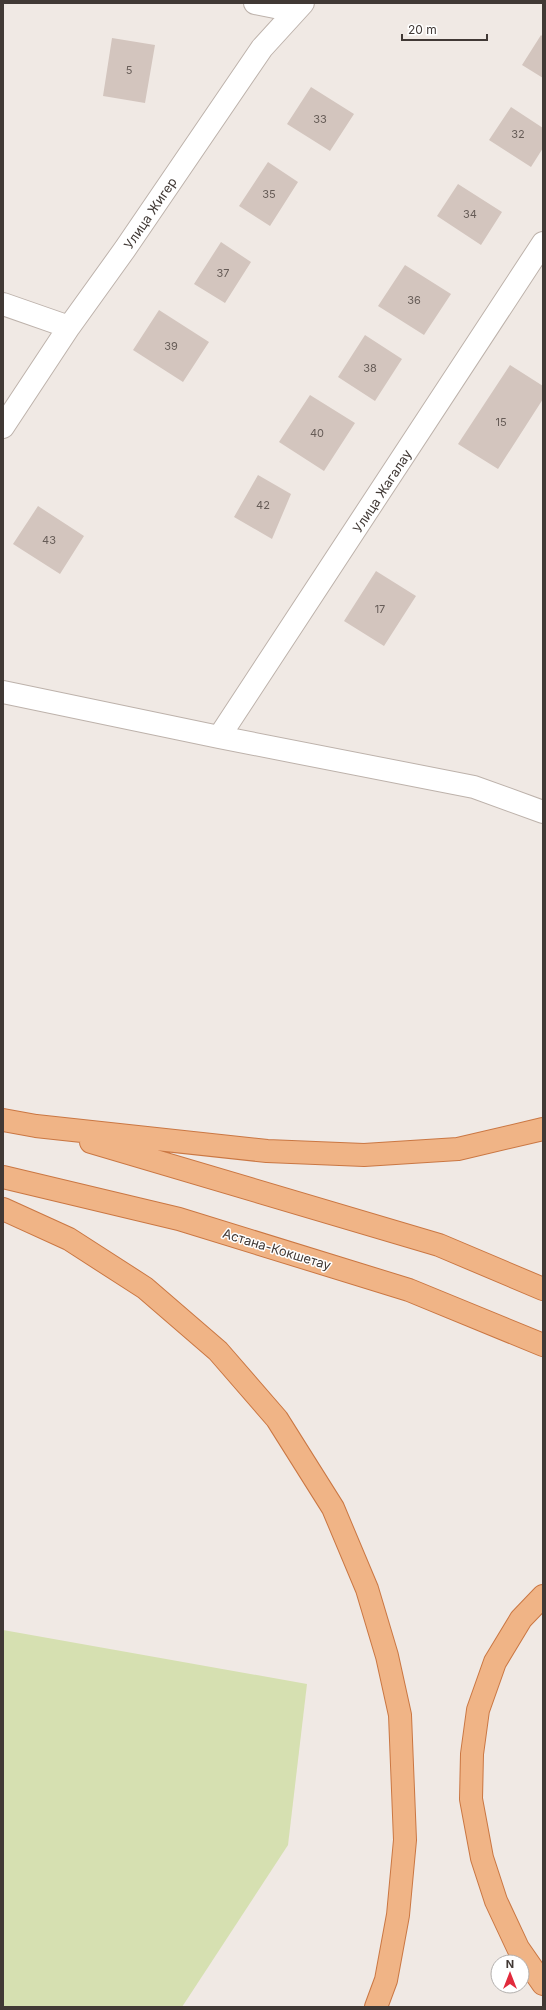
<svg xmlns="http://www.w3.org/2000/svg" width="546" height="2010" font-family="Inter,sans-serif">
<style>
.green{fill:#d6e0b1}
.building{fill:#d3c5be}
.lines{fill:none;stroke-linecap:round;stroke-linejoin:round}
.minor-casing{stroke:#bdb2ab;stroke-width:24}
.trunk-casing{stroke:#ca7743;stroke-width:24}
.minor{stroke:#fff;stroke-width:22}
.trunk{stroke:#f0b486;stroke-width:22}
.labels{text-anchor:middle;stroke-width:3;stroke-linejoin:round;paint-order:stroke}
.number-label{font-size:11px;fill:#665c57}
.street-label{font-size:13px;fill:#413935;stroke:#fff}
</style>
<rect width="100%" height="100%" fill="#f0e9e4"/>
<path class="green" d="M3,1630L307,1684L288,1845L182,2007H3Z"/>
<path class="building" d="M541,35L543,37V78L522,65Z
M112,38L155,45L145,103L103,96Z
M311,87L354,114L330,151L287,124Z
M511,107L543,128V148L531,167L489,140Z
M268,162L298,182L270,226L239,206Z
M458,184L502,212L481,245L437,216Z
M221,242L251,262L225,303L194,284Z
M405,265L451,294L424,335L378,306Z
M159,310L209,342L183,382L133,350Z
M365,335L402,359L375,401L338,377Z
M510,365L543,386V399L498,469L458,444Z
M310,395L355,423L324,471L279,442Z
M258,475L291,494L272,539L234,517Z
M38,506L84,536L60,574L13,544Z
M376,571L416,596L384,646L344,621Z"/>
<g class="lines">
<defs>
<path id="minor" d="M255,3L295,11
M3,304L69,327
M3,427L69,327L125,249L262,48L303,3
M3,692L219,737L474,787L543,812
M219,737L543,243"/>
<path id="trunk" d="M3,1120L36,1126L267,1151L364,1155L458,1149L543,1129
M91,1142L439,1245L543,1289
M3,1177L179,1219L409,1290L543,1345
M3,1209L69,1239L145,1288L218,1351L277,1419L333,1508L367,1589L387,1656L400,1715L405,1840L398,1915L386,1980L376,2007
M543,1596L521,1619L495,1662L478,1710L472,1754L471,1799L482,1858L496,1901L518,1948L543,1984"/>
</defs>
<use href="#minor" class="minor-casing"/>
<use href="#trunk" class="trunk-casing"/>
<use href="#minor" class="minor"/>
<use href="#trunk" class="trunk"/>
</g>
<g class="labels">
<g class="number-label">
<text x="129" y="74">5</text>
<text x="320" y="123">33</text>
<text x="518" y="138">32</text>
<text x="269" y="198">35</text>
<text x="470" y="218">34</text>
<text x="223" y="277">37</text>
<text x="414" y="304">36</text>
<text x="171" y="350">39</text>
<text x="370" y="372">38</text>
<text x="501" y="426">15</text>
<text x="317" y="437">40</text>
<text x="263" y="509">42</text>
<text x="49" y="544">43</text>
<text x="380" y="613">17</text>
</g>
<g class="street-label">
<text transform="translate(150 213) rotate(-56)" y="5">Улица Жигер</text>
<text transform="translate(382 491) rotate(-57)" y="5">Улица Жагалау</text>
<text transform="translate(277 1249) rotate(17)" y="5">Астана-Кокшетау</text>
</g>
</g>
<rect width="546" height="2010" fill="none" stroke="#413935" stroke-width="8"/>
<g transform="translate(510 1974)"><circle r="19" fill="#ffffff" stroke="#b3b0ae"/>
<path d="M0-3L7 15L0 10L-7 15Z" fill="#e12a3c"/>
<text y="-6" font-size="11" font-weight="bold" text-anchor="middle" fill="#413935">N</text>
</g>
<path d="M402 34v6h85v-6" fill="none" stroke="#413935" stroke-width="2"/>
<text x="408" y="34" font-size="12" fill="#413935" stroke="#ffffff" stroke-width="3" paint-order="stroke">20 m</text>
</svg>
